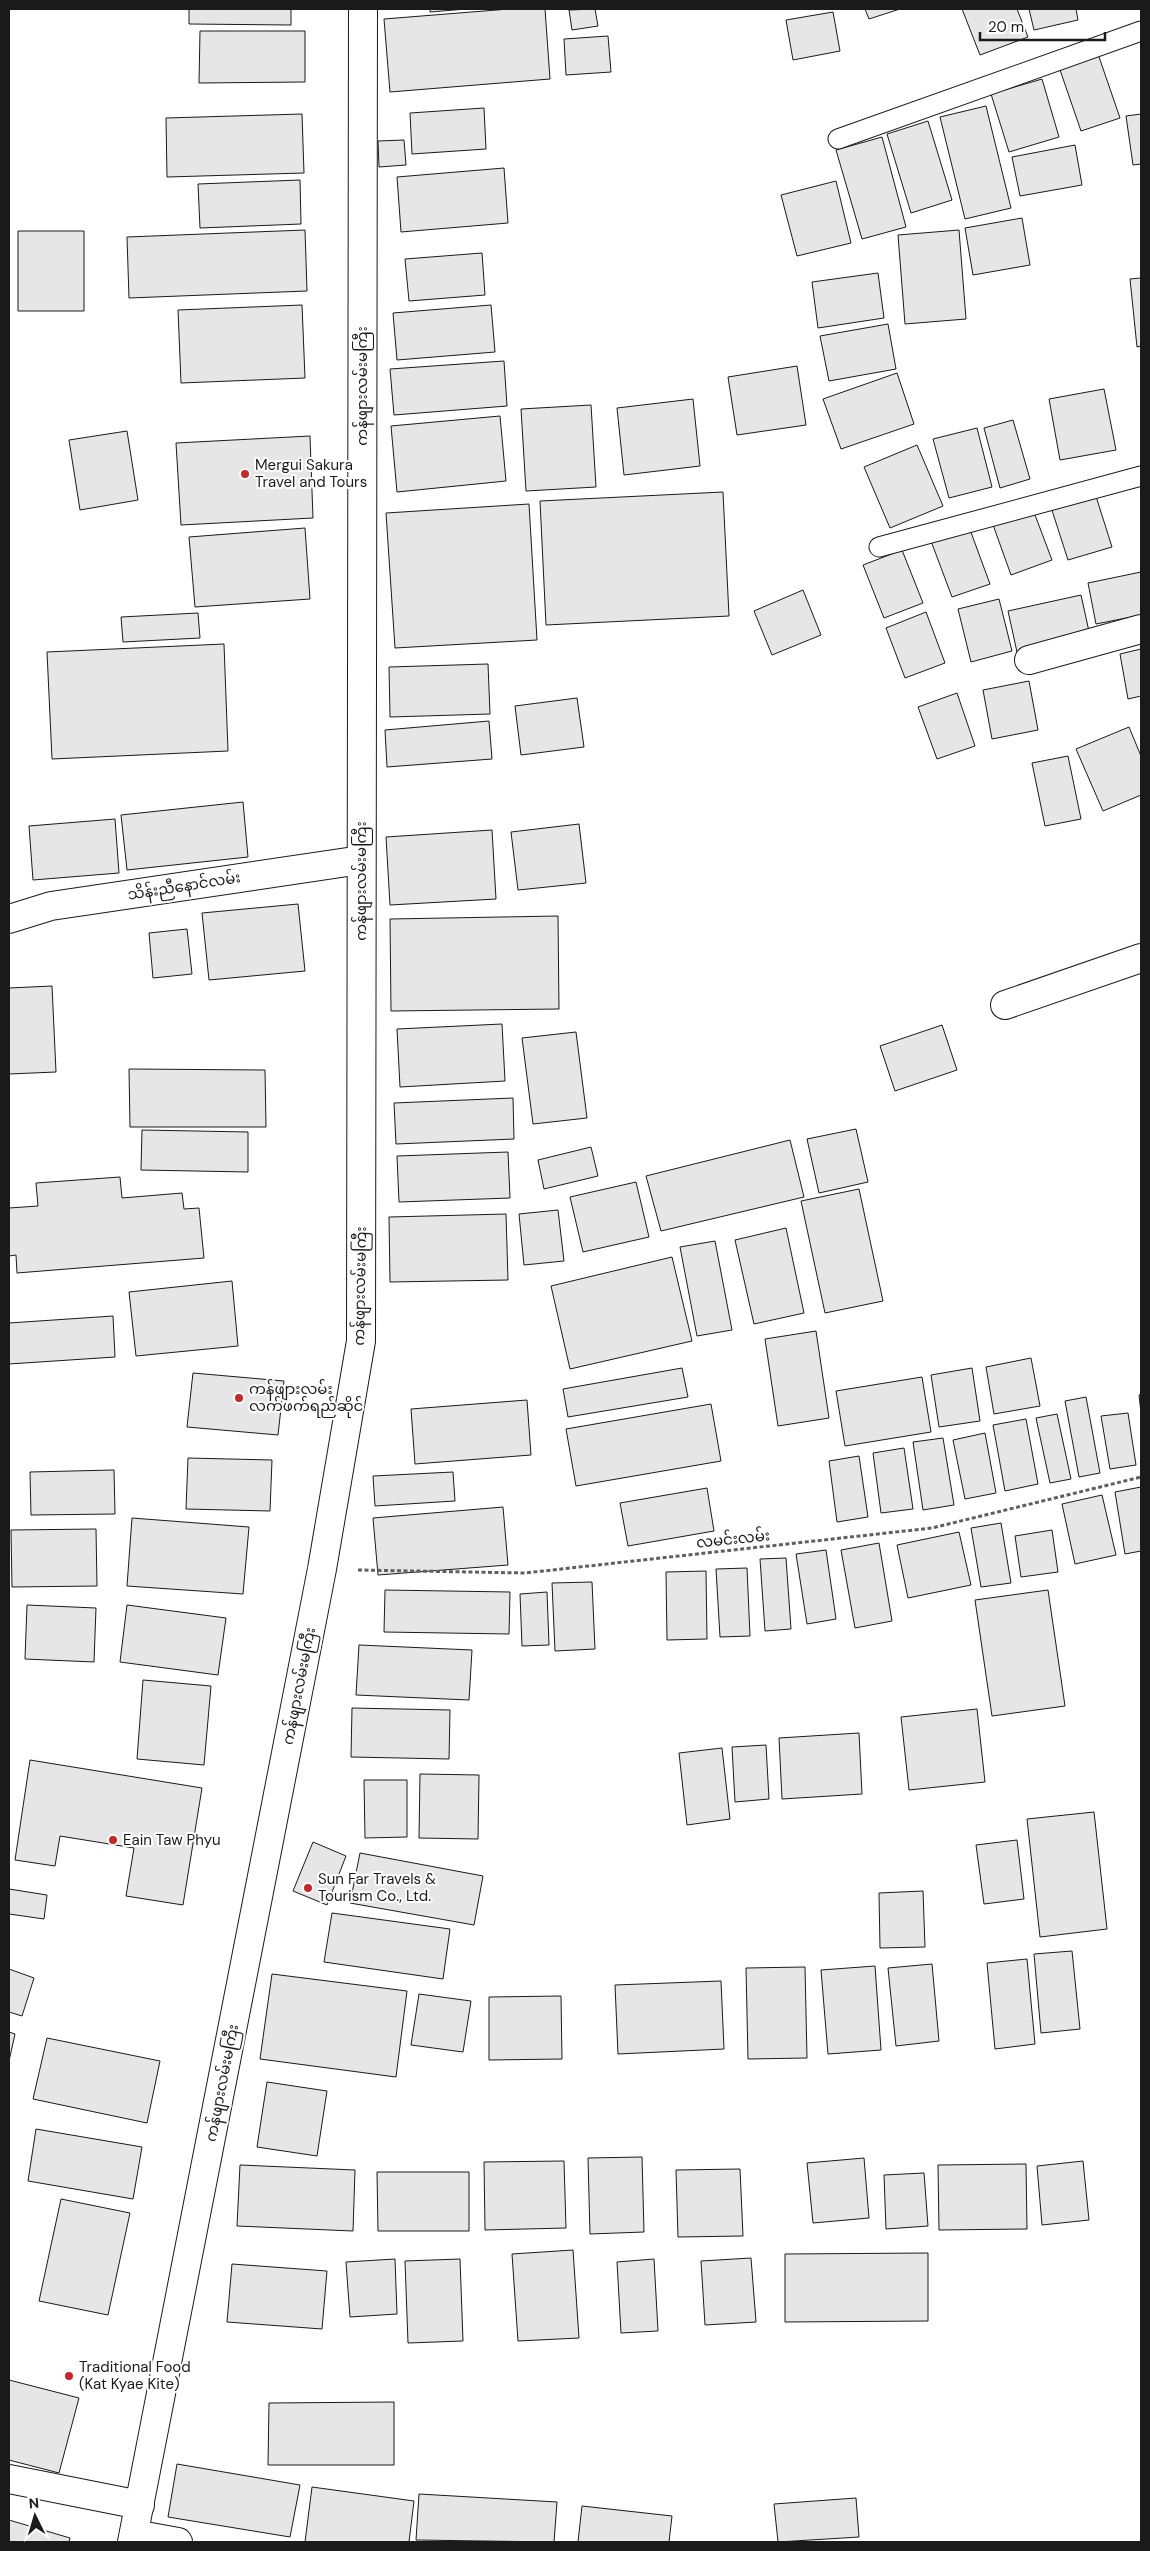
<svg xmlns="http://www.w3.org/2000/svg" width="1150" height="2551" font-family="'DM Sans','Noto Sans Myanmar',sans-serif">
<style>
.building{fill:#e6e6e6;stroke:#1a1a1a}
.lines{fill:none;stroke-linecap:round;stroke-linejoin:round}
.service-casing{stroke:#1a1a1a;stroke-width:21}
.minor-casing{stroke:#1a1a1a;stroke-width:30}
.primary-casing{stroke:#1a1a1a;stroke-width:30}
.path{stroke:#5f5f5f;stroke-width:3;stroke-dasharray:4 2.5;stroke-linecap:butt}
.service{stroke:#fff;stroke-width:19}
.minor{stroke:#fff;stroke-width:28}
.primary{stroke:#fff;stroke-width:28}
.poi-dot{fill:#c62828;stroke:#fff;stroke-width:2}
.labels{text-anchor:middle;stroke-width:4;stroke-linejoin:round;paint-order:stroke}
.street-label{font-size:15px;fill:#1a1a1a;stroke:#fff}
.poi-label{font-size:15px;fill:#1a1a1a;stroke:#fff;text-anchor:start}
</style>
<rect width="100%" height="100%" fill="#fff"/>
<path class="building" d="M189,9H291V25L189,24Z
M430,9H466L430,12Z
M509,9H545L550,79L390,92L384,19Z
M595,9L598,26L572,30L569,10Z
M865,9H900L869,19Z
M962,9H1017L1028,37L980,55Z
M1029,9H1076L1078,20L1034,30Z
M833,12L840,51L793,60L786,20Z
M200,31H305V82L199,83Z
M608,36L611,72L566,75L564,39Z
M1098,54L1120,118L1081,131L1059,67Z
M1042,79L1059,137L1009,152L991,94Z
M986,106L1011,208L965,219L940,117Z
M484,108L486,149L412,154L410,113Z
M302,114L304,173L167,177L166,118Z
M1141,114V164L1133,165L1126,116Z
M928,121L952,200L911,213L887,134Z
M882,137L906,227L862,239L836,150Z
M404,140L406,165L379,167L378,141Z
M1075,145L1082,185L1020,196L1012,157Z
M504,168L508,223L401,232L397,177Z
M300,180L301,224L200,228L198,184Z
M836,181L851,243L797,256L781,195Z
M1022,218L1030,265L973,275L965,228Z
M305,230L307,291L129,298L127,237Z
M959,230L966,319L905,324L898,235Z
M18,231H84V311H18Z
M482,253L485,295L409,301L405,259Z
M878,273L884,318L818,328L812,282Z
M1141,278V346L1137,347L1130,279Z
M302,305L305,378L181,383L178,310Z
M491,305L495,352L397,360L393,313Z
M888,324L896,369L829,381L820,336Z
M504,361L507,406L394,415L390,369Z
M797,366L806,425L737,435L728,377Z
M897,373L914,424L841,449L823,399Z
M1104,389L1116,450L1060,460L1049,399Z
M693,399L700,466L624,475L617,408Z
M591,405L596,487L526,491L521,409Z
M500,416L506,481L397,492L391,426Z
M1013,420L1030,479L1000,488L984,428Z
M977,428L992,487L949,498L933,439Z
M127,431L138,500L80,510L69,440Z
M310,436L313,518L181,525L176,443Z
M917,445L943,506L890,528L864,467Z
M1094,490L1112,547L1068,560L1050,504Z
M723,492L729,616L546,625L540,501Z
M529,504L537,640L395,648L386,513Z
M1032,507L1052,560L1011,575L992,522Z
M969,527L990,584L952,597L931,541Z
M305,528L310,599L195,607L189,537Z
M902,550L923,603L884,618L863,565Z
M1141,572V615L1096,624L1088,583Z
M803,590L821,635L772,655L754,611Z
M1081,595L1090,636L1017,652L1008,611Z
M999,599L1012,651L971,662L958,609Z
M926,612L945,663L905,678L886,628Z
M198,613L200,638L123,642L121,617Z
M224,644L228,751L52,759L47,652Z
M1141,649V696L1128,699L1120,654Z
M488,664L490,714L390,717L389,667Z
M1029,681L1038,730L992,739L983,690Z
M957,693L975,746L937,759L918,707Z
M577,698L584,747L521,755L515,706Z
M489,721L492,759L387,767L385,730Z
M1129,727L1141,756V795L1103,811L1076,749Z
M1068,756L1081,819L1045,826L1032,763Z
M243,802L248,857L127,870L121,815Z
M115,819L119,873L33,880L29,826Z
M579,824L586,883L518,890L511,832Z
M492,830L496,899L390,905L386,837Z
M298,904L305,971L209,980L202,913Z
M558,916L559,1009L391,1011L390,919Z
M187,929L192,974L153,978L149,933Z
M52,986L56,1072L9,1074V988Z
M502,1024L505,1081L400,1087L397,1029Z
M942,1025L957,1070L895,1091L880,1046Z
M576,1032L587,1118L533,1124L522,1038Z
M129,1069L265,1070L266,1127H130Z
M513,1098L514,1139L396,1144L394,1103Z
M856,1129L868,1182L819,1193L807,1139Z
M142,1130L248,1132V1172L141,1170Z
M790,1140L804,1197L661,1231L646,1176Z
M591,1147L598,1176L544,1189L538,1160Z
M508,1152L510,1198L399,1202L397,1156Z
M120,1177L122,1198L182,1193L184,1209L199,1208L204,1258L17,1273L16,1255L9,1256V1208L38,1206L36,1183Z
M636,1182L649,1237L583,1252L570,1197Z
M859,1189L883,1301L825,1313L801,1201Z
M558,1210L564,1261L524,1265L519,1214Z
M506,1214L508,1280L390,1282L389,1217Z
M786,1228L804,1313L754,1324L735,1240Z
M715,1241L732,1330L697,1336L680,1247Z
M672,1257L692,1341L570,1369L551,1286Z
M232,1281L238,1346L136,1356L129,1292Z
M113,1316L115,1357L9,1364V1323Z
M816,1331L829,1418L778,1426L765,1339Z
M1031,1358L1040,1406L994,1414L986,1367Z
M682,1368L688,1397L568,1417L563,1389Z
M972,1368L980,1421L939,1427L931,1375Z
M193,1373L284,1381L278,1435L187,1427Z
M922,1377L931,1432L845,1446L836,1391Z
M1141,1394V1413L1139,1395Z
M1086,1397L1100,1473L1079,1477L1065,1401Z
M527,1400L531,1455L415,1464L411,1409Z
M711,1404L721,1461L576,1486L566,1429Z
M1128,1413L1136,1465L1110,1469L1101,1416Z
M1057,1414L1071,1479L1050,1483L1036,1418Z
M1026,1419L1038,1484L1005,1491L993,1425Z
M985,1433L996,1493L965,1499L953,1440Z
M943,1438L954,1505L923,1510L913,1442Z
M904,1448L913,1509L881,1513L873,1453Z
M859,1456L868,1517L837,1522L829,1461Z
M188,1458L272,1460L270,1511L186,1509Z
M114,1470L115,1514L31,1515L30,1472Z
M453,1472L455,1501L375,1506L373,1476Z
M1141,1487V1551L1125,1554L1115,1492Z
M707,1488L714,1531L628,1546L620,1503Z
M1102,1495L1116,1555L1075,1564L1062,1504Z
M503,1507L508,1565L378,1575L373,1518Z
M132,1518L249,1527L243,1594L127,1586Z
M1001,1523L1011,1583L981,1587L971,1528Z
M96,1529L97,1586L12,1587L11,1530Z
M1052,1530L1058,1572L1021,1577L1015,1536Z
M959,1532L971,1585L908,1598L897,1545Z
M879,1543L892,1621L855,1628L841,1550Z
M826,1550L836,1619L807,1624L796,1554Z
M786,1558L791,1629L765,1631L760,1559Z
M747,1568L750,1636L720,1637L716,1569Z
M706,1571L707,1639L667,1640L666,1572Z
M592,1582L595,1649L555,1651L552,1583Z
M385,1590L510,1592L509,1634L384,1632Z
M1048,1590L1065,1706L992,1716L975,1600Z
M547,1592L549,1645L522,1646L520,1594Z
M27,1605L96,1608L94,1662L25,1659Z
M127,1605L226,1618L218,1675L120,1662Z
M359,1645L472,1650L469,1700L356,1695Z
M143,1680L211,1686L204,1765L137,1759Z
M352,1708L450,1710L449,1759L351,1757Z
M977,1709L985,1782L909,1790L901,1717Z
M859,1733L862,1794L782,1799L779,1738Z
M766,1745L769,1799L735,1802L732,1747Z
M722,1748L730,1819L687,1825L679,1753Z
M30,1760L202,1788L183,1905L126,1896L134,1848L60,1836L55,1866L15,1860Z
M420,1774L479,1775L478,1839L419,1838Z
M364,1780H407V1837L365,1838Z
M1094,1812L1107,1929L1040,1937L1027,1819Z
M1017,1840L1024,1899L984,1904L976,1845Z
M313,1842L346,1856L327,1905L293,1891Z
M360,1853L483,1876L474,1925L350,1903Z
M9,1889L47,1895L44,1919L9,1914Z
M923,1891L925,1947L880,1948L879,1893Z
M332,1913L450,1929L443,1979L324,1962Z
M1072,1951L1080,2029L1041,2033L1034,1954Z
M1027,1959L1035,2044L995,2049L987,1963Z
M932,1964L939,2041L896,2046L888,1968Z
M875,1966L881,2050L828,2054L821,1970Z
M805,1967L807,2058L748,2059L746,1968Z
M9,1969L34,1978L22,2016L9,2012Z
M272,1974L407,1991L396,2077L260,2059Z
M721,1981L724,2049L618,2054L615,1985Z
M419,1994L471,2001L463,2052L411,2045Z
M561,1996L562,2059L489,2060V1997Z
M9,2032L15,2034L9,2061Z
M47,2038L160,2061L147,2123L33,2099Z
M267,2082L327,2091L317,2156L257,2147Z
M36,2129L142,2147L133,2199L28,2181Z
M642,2157L644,2232L590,2234L588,2158Z
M864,2158L869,2218L813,2223L807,2163Z
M564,2161L566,2228L485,2230L484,2162Z
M1083,2161L1089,2220L1042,2225L1037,2166Z
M1026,2164L1027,2229L939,2230L938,2165Z
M240,2165L355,2170L353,2231L237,2226Z
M740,2169L743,2236L678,2237L676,2170Z
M377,2172H469V2231H378Z
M924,2173L928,2226L886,2229L884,2175Z
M61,2199L130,2213L108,2315L39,2301Z
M573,2250L579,2338L518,2341L512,2254Z
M928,2253V2321L785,2322V2254Z
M751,2258L756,2322L705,2325L701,2261Z
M395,2259L397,2314L350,2317L346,2262Z
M460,2259L463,2341L408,2343L405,2261Z
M654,2259L658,2331L621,2333L617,2262Z
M232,2264L327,2271L322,2329L227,2322Z
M9,2380L79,2398L59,2473L9,2460Z
M394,2402V2465H268L269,2403Z
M177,2464L300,2485L290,2537L168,2517Z
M312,2487L414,2501L409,2542H305Z
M419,2494L557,2502L554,2542L416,2540Z
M856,2498L859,2537L778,2542L774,2504Z
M582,2506L672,2516L669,2542H578Z
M9,2520L70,2538L69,2542H9Z"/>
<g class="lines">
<defs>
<path id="service" d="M838,139L1141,31
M879,547L1141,476"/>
<path id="minor" d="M1029,660L1141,629
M9,919L51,906L361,860
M1005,1005L1141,958
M9,2479L140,2505
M134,2534L178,2542"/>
<path id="primary" d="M132,2542L322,1569L361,1341L363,9"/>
</defs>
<use href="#service" class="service-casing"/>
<use href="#minor" class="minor-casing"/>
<use href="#primary" class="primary-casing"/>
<path class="path" d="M358,1570L525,1573L932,1528L1141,1477"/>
<use href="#service" class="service"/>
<use href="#minor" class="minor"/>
<use href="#primary" class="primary"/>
</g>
<g class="poi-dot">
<circle cx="245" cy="474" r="5"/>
<circle cx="239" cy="1398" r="5"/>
<circle cx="113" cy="1840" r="5"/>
<circle cx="308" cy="1888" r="5"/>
<circle cx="69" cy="2376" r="5"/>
</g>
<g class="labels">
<g class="street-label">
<text transform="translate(362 386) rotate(-90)" y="5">ကန်ဖျားလမ်းမကြီး</text>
<text transform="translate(361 881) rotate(-90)" y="5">ကန်ဖျားလမ်းမကြီး</text>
<text transform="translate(184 886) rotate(-9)" y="5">သိန်းညီနောင်လမ်း</text>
<text transform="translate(360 1286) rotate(-89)" y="5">ကန်ဖျားလမ်းမကြီး</text>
<text transform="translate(733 1539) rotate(-6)" y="5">လမင်းလမ်း</text>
<text transform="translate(299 1686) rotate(-79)" y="5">ကန်ဖျားလမ်းမကြီး</text>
<text transform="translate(222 2083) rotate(-79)" y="5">ကန်ဖျားလမ်းမကြီး</text>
</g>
<g class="poi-label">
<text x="255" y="470">Mergui Sakura<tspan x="255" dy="17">Travel and Tours</tspan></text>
<text x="249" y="1394">ကန်ဖျားလမ်း<tspan x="249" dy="17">လက်ဖက်ရည်ဆိုင်</tspan></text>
<text x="123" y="1845">Eain Taw Phyu</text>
<text x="318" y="1884">Sun Far Travels &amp;<tspan x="318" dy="17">Tourism Co., Ltd.</tspan></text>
<text x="79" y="2372">Traditional Food<tspan x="79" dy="17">(Kat Kyae Kite)</tspan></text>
</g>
</g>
<rect width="1150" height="2551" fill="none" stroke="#1a1a1a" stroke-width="20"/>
<g transform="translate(35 2516) rotate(355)" stroke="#ffffff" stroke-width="4" paint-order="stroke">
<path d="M0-4L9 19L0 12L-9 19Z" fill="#1a1a1a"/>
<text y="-8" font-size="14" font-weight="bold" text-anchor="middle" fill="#1a1a1a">N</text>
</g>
<path d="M980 32v8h125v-8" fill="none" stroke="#1a1a1a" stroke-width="2.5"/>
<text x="988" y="32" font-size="15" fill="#1a1a1a" stroke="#ffffff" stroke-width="4" paint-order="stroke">20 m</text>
</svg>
